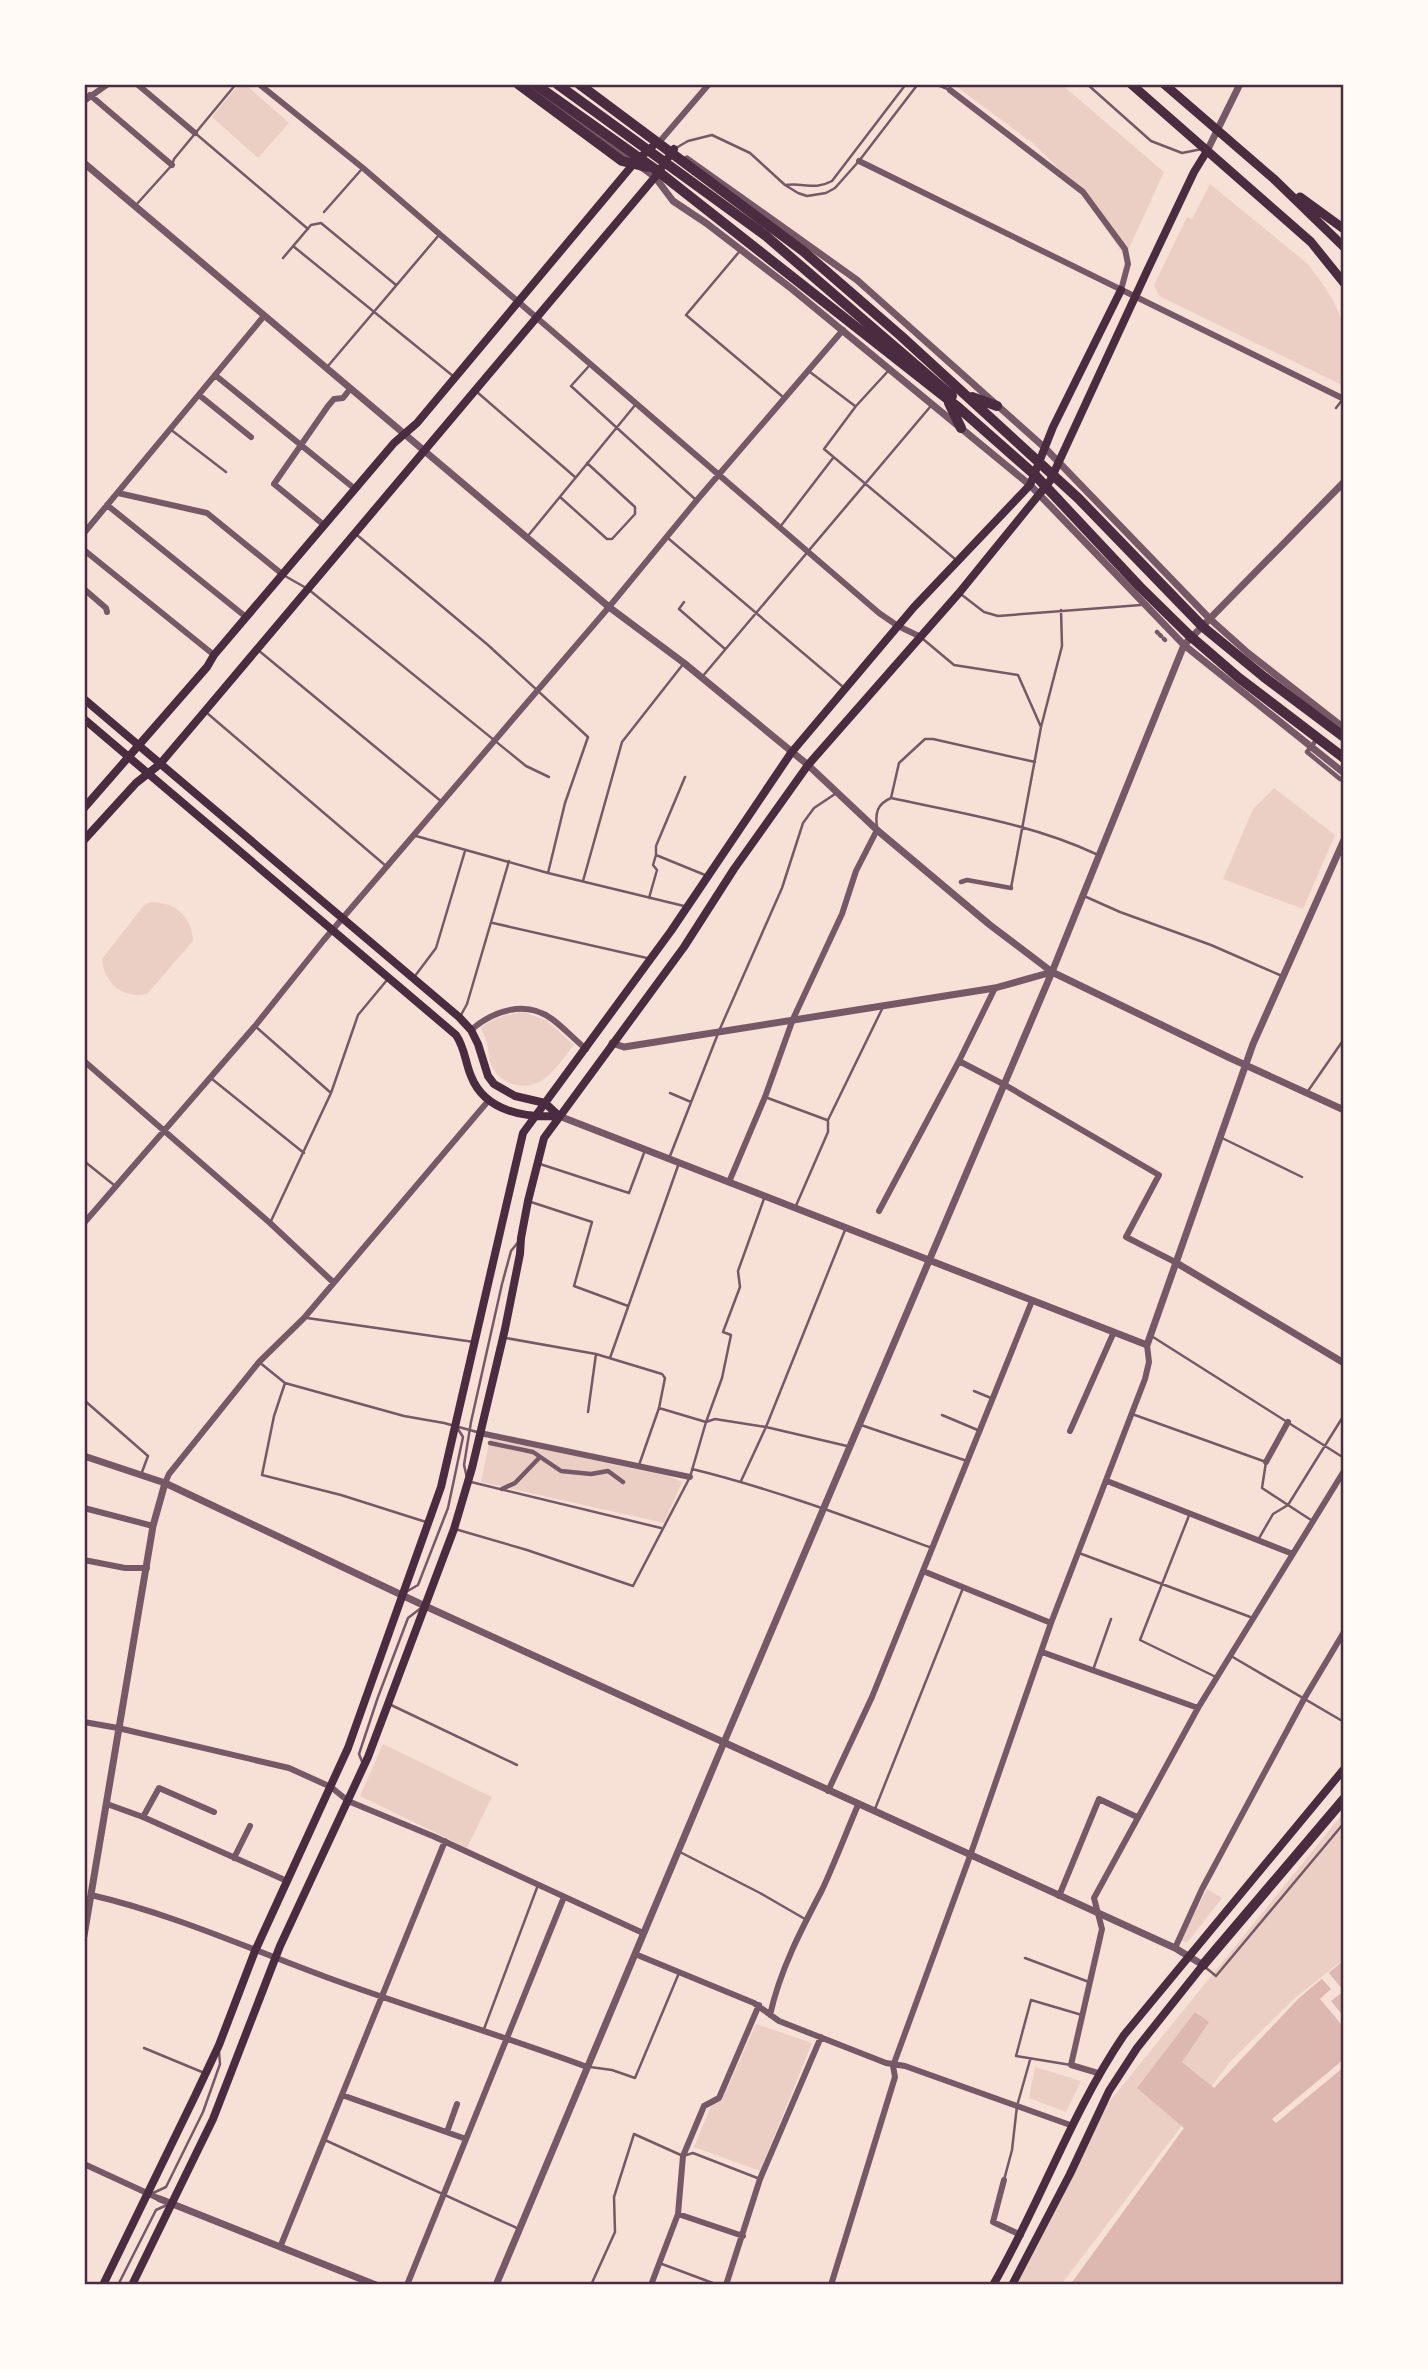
<svg xmlns="http://www.w3.org/2000/svg" width="1428" height="2369" font-family="'Public Sans',sans-serif">
<style>
.green{fill:#ebcfc5}
.water{fill:#dcb8b0}
.pier{fill:#f7e1d7}
.lines{fill:none;stroke-linecap:round;stroke-linejoin:round}
.service{stroke:#755966;stroke-width:2.5}
.pedestrian{stroke:#755966;stroke-width:4.5}
.minor{stroke:#755966;stroke-width:6}
.tertiary{stroke:#755966;stroke-width:7}
.secondary{stroke:#4a2c40;stroke-width:8}
.primary{stroke:#4a2c40;stroke-width:9}
.trunk{stroke:#4a2c40;stroke-width:10}
.neatline{fill:none;stroke:#4a2c40;stroke-width:2.5}
</style>
<rect width="100%" height="100%" fill="#f7e1d7"/>
<path class="green" d="M239,84H245L289,123L258,158L212,117Z
M953,84H1061L1164,172L1125,257L1077,187L1035,145Z
M1210,184L1308,264C1322,283 1337,302 1343,325C1348,341 1344,369 1344,386L1159,296L1154,285L1187,217L1192,219Z
M1274,788L1335,835L1303,909L1223,879L1253,809Z
M151,902C175,902 192,916 193,941L147,994C122,999 104,983 102,959L144,905Z
M523,1012L546,1020L574,1045C557,1066 541,1095 510,1083C502,1080 494,1073 491,1064C488,1057 489,1050 487,1043C486,1038 483,1033 481,1028C493,1017 507,1014 523,1012Z
M490,1438L672,1477L682,1482L664,1523L481,1482Z
M383,1744L492,1797L467,1848L360,1796Z
M1344,1812V1959L1295,1998L1230,2062L1061,2285H1015L1101,2112Z
M1207,1889L1222,1898L1187,1943L1181,1940Z
M756,2024L812,2043L760,2171L694,2147L711,2106L722,2100Z
M1035,2067L1081,2081L1066,2112L1029,2098Z"/>
<path class="water" d="M1344,1960V2285H1070L1184,2128L1137,2088L1195,2012L1209,2022L1182,2062L1214,2088L1299,1998Z"/>
<path class="pier" d="M1328,1972L1344,1991L1331,2001L1344,2017V2022L1341,2024L1320,1999L1331,1989L1321,1978Z
M1344,2059V2067L1276,2123L1272,2119Z"/>
<g class="lines">
<path class="service" d="M935,84L950,90
M1087,84L1151,141L1182,153L1202,149
M195,133L308,229
M676,148L688,141L712,135L750,153L785,185L798,193L807,196L826,193L835,188L859,161L918,84
M785,185C803,182 814,191 832,181L906,84
M136,205L172,165L174,159L236,84
M324,212L361,170
M293,246L453,376
M739,252L686,315L783,397
M283,258L311,225L321,223L396,285
M328,366L439,235
M589,366L571,386L696,500
M889,370L856,406L824,449L955,559
M810,372L855,406
M477,392L575,477
M1336,408L1343,399
M170,429L226,472
M560,497L607,539H612L635,514V507L587,463
M780,527L833,458
M357,535L488,645L588,737L565,803L548,873
M527,537L636,404
M669,539L842,686
M285,576L308,589L526,766L549,777
M962,595L984,612L998,616L1141,605
M684,602L679,609L725,649
M923,639L954,665L1018,675L1041,727L1011,888
M258,650L442,802
M702,677L930,407
M207,713L386,866
M1041,727L1062,646L1061,610
M685,777L656,846V855L705,875
M891,798C960,813 1032,824 1096,854
M877,827C875,813 877,804 891,798L899,763L925,739H933L1035,762
M416,836L548,873L684,906
M583,881L622,742L684,663
M1084,896L1120,912L1211,945L1282,976
M649,898L657,870L653,865L656,855
M493,923L647,958
M415,976L436,948L465,851
M461,1015L467,1004L509,861
M255,1026L331,1093
M212,1079L304,1153
M1308,1091L1344,1039
M670,1093L691,1102
M765,1097L827,1120
M1220,1137L1302,1177
M670,1156L719,1031L782,888L803,823L814,808L835,794
M84,1161L114,1185
M540,1164L629,1193L644,1153
M531,1202L592,1222L574,1286L628,1306
M795,1208L828,1132V1120L883,1007
M271,1221L331,1093L358,1015L387,980
M307,1318L474,1342
M1153,1337L1344,1458
M506,1338L596,1354L662,1374L665,1378L659,1408L639,1465
M610,1358L679,1163
M259,1362L285,1383L404,1416L444,1423L477,1432
M285,1383L274,1416L262,1475L341,1495L426,1522
M974,1391L991,1398
M84,1400L148,1456L142,1472
M659,1408L706,1422L715,1419L766,1427L847,1446
M588,1412L596,1354
M1132,1414L1266,1462L1262,1488L1311,1520
M942,1415L980,1431
M861,1425L967,1461
M692,1469C774,1489 853,1519 932,1548
M467,1478L464,1465L471,1422L502,1284L511,1251L519,1241
M741,1481L766,1427L845,1230
M471,1482L661,1528
M1190,1513L1140,1640L1216,1677
M455,1529L527,1550L633,1586L690,1477L706,1422L722,1378L731,1335L723,1332L740,1287L738,1271L765,1196
M1258,1540L1273,1514L1288,1505L1344,1415
M1079,1553L1253,1618
M406,1592L418,1585L448,1508L463,1437L458,1429
M1231,1656L1344,1722
M1093,1670L1111,1619
M389,1704L517,1765
M363,1764L359,1754L378,1697L408,1618L421,1608
M875,1809L963,1588
M678,1851L760,1893L805,1919
M1025,1958L1089,1982
M1205,1967L1216,1976L1344,1823
M484,2029L538,1885
M144,2048L202,2072
M1071,2065L1016,2056L1031,2000L1082,2015
M590,2067L612,2070L635,2078L679,1973
M325,2140L519,2229
M1004,2180L1012,2150L1017,2106L1030,2060
M153,2193L166,2187L203,2112L220,2064L219,2052
M662,2264L718,2285
M118,2285L156,2210L169,2204
M591,2285L615,2232L614,2197L634,2134L683,2156L693,2153L760,2179"/>
<path class="pedestrian" d="M1157,632L1158,633
M1160,635L1161,636
M1164,639L1165,640
M1314,743L1307,752L1340,779
M961,882L967,880L1011,888
M490,1443L533,1452L561,1471L591,1474L608,1471L623,1482
M502,1489L515,1483L540,1457"/>
<path class="minor" d="M137,84L195,133
M259,84L363,168L879,613L898,626L921,637
M950,90L1083,192L1125,249L1128,264L1121,290
M90,95L172,165
M84,101L108,84
M661,140L709,84
M859,161L1344,399
M215,375L355,489
M199,395L251,437
M118,493L207,513L282,574
M107,505L246,617
M324,525L274,484L328,406L334,399L343,398L350,389
M84,533L264,316
M84,550L214,655
M84,589L106,608L107,612
M471,1030C494,1010 526,1000 552,1019C564,1028 574,1039 586,1049
M84,1061L270,1223L333,1282
M959,1061L1005,1085L1159,1175L1126,1237L1175,1262
M729,1182L765,1097L793,1019L842,914L856,871L877,830
M879,1211L959,1061L995,988
M84,1223L255,1026L323,941L609,607L697,500L843,330
M1070,1431L1113,1334
M480,1433L690,1477
M1266,1462L1288,1422
M1107,1481L1293,1554
M165,1483L169,1474L259,1362L304,1318L489,1100
M84,1508L153,1526
M84,1560L125,1568H147
M923,1571L1051,1623
M1042,1652L1198,1708
M84,1722L118,1728L289,1768L331,1787L348,1801L435,1837L643,1933
M828,1791L872,1697L1032,1301
M107,1804L143,1817L287,1881
M143,1817L159,1788L214,1812
M234,1858L250,1826
M91,1895C170,1913 250,1949 326,1977C413,2009 501,2035 587,2067
M1059,1896L1099,1799L1137,1817
M1175,1948L1202,1889L1304,1699L1344,1632
M635,1954L754,2003L779,2021L886,2063L905,2066L1073,2126
M770,2015C780,1970 801,1930 822,1890C835,1862 846,1833 858,1805
M1098,2073L1071,2065L1102,1929L1094,1898L1198,1708L1344,1471
M342,2095L466,2139
M447,2132L457,2104
M84,2164L160,2199
M1004,2180L993,2222L1021,2235
M678,2214L743,2236
M281,2245L445,1841
M407,2285L564,1897
M651,2285L678,2214L683,2156L704,2106L719,2098L759,2005
M726,2285L760,2179L821,2037
M831,2285L895,2077L893,2066L970,1856L1051,1623L1145,1379L1149,1362L1147,1345"/>
<path class="tertiary" d="M526,84L655,177L673,201L706,223L792,289L1030,485L1184,645L1344,773
M1207,151L1240,84
M687,159L857,280L1045,448L1210,619L1248,653L1344,728
M84,163L609,607L684,663L808,765L877,830L990,925L1052,972L1230,1058L1344,1110
M612,1043L624,1047L995,988L1052,972
M559,1116L1147,1345L1253,1044L1344,840
M1175,1262L1344,1363
M84,1456L165,1483L425,1606L1175,1948L1203,1965
M84,1936L153,1526L165,1483
M160,2199L376,2285
M496,2285L719,1754L1052,972L1184,645L1344,482"/>
<path class="secondary" d="M84,699L459,1017L471,1030L478,1044L488,1076L494,1084L515,1096L545,1103L559,1116
M84,719L456,1035C465,1048 465,1062 471,1076C485,1112 526,1118 559,1116
M84,808L207,667L214,655L394,443L417,423L635,162L652,147
M84,840L136,783L160,764L205,711L655,177L674,149
M103,2285L195,2096L219,2045L255,1951L348,1748L441,1487L523,1133L671,931L791,753L914,607L1030,485L1053,427L1121,290
M132,2285L213,2119L280,1946L368,1757L454,1529L472,1468L505,1329L520,1254L521,1238L528,1201L544,1138L684,947L734,869L808,765L959,593L1050,481L1147,271L1194,172L1207,151
M993,2285C1040,2204 1071,2113 1124,2035L1344,1769
M1012,2285L1070,2174L1109,2091L1137,2048L1203,1965"/>
<path class="primary" d="M1131,84L1311,242L1344,283
M1164,84L1275,180L1344,247
M1300,197L1344,229"/>
<path class="trunk" d="M518,84L622,161L647,167
M535,84L655,169L959,408L1035,475L1140,587L1189,635L1239,678L1344,758
M557,84L766,236L952,396
M579,84L803,251L901,336L1078,498L1203,627L1264,677L1344,737
M972,397L997,406
M949,403L961,428
M1203,1965L1344,1799"/>
</g>
<rect width="1428" height="2369" fill="none" stroke="#fffaf5" stroke-width="172"/>
<rect x="86" y="86" width="1256" height="2197" class="neatline"/>
</svg>
